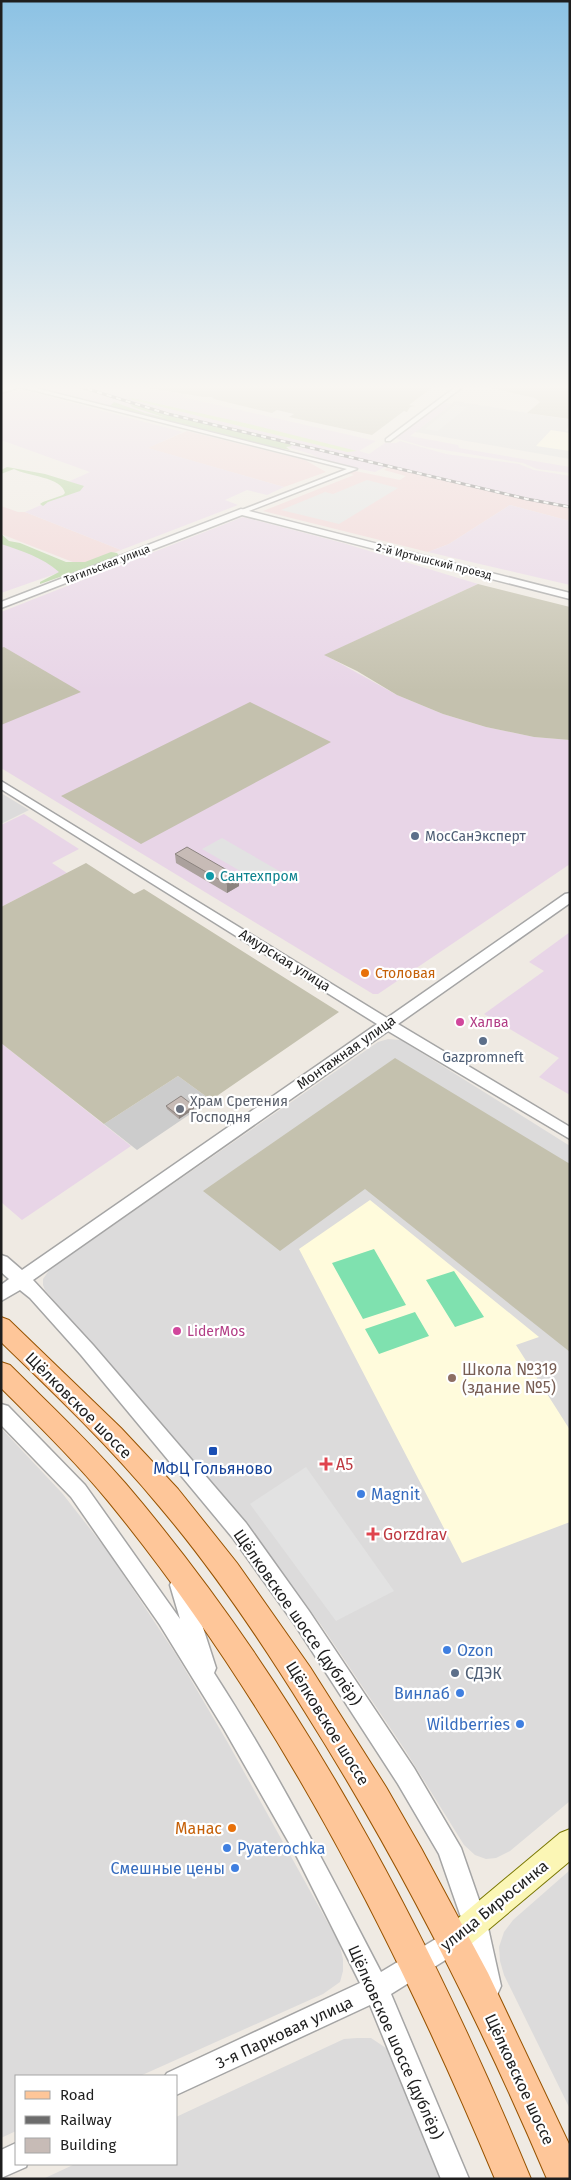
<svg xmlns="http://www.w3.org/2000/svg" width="571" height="2180" font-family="'Fira Sans',sans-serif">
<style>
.residential{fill:#dcdbdb}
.commercial{fill:#f1d2d4}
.industrial{fill:#e8d5e7}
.education{fill:#fffbdc}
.religious{fill:#ccc}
.construction{fill:#c4c1ae}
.grass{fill:#d1eba7}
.forest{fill:#aed097}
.pitch{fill:#7fe1af}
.parking{fill:#e2e2e2}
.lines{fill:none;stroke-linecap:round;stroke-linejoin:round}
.minor-casing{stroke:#a5a5a5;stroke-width:3}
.tertiary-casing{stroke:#a5a5a5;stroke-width:3}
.secondary-casing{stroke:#787602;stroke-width:2}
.primary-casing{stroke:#975300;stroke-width:2}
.minor{fill:#fff;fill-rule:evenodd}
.tertiary{fill:#fff;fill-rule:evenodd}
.secondary{fill:#fbf6b5;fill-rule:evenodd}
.primary{fill:#fec699;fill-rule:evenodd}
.rail-casing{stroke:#6c6c6c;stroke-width:3}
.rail{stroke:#fff;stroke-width:2;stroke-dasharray:5;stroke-linecap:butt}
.wall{fill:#aba19d}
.shaded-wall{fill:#8b837f}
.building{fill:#c7bbb6;stroke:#8b837f}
.service-dot{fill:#5c6f8a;stroke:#fff;stroke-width:2}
.culture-dot{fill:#0f9aa8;stroke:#fff;stroke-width:2}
.food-dot{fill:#e8710a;stroke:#fff;stroke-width:2}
.hotel-dot{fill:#d1479c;stroke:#fff;stroke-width:2}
.worship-dot{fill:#6b7280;stroke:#fff;stroke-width:2}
.education-dot{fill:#8d6e63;stroke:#fff;stroke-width:2}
.transit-dot{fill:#1a4fb4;stroke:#fff;stroke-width:2}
.health-dot{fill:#e0444e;stroke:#fff;stroke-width:2}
.shop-dot{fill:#3f7fe0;stroke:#fff;stroke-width:2}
.labels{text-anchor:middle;stroke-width:4.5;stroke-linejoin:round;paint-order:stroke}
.far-street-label{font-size:11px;fill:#1e1e1e;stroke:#fff}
.service-label{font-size:14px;fill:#4e5e75;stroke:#fff;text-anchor:start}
.culture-label{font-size:14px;fill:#0d838f;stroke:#fff;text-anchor:start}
.street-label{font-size:14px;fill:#1e1e1e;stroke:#fff}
.food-label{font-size:14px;fill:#c56008;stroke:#fff;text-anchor:start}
.hotel-label{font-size:14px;fill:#b23c85;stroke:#fff;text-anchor:start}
.worship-label{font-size:14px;fill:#5b616d;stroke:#fff;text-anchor:start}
.near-education-label{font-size:16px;fill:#785e54;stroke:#fff;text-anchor:start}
.near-street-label{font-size:16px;fill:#1e1e1e;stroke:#fff}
.near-health-label{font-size:16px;fill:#be3a42;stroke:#fff;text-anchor:start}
.near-transit-label{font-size:16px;fill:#164399;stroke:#fff}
.near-shop-label{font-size:16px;fill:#366cbe;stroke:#fff;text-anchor:start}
.near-service-label{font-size:16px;fill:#4e5e75;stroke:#fff;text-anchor:start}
.near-food-label{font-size:16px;fill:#c56008;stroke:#fff;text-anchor:end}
</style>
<rect width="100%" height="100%" fill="#efeae3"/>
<path class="residential" d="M455,401L570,420V425L565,431L570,432V459L415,432Z
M1,793L29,810L1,824Z
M388,1039L401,1040L570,1146V1801L510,1851L496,1858L486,1859L475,1855L464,1845L405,1750L321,1625L257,1539L45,1290L43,1285V1279L50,1269L378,1042Z
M1,1428L62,1493L109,1553L177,1656L228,1743L339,1943L343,1959V1971L340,1982L323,1994L140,2076H16V2131L1,2138Z
M570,1870V2109L504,1975L500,1961L499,1947L504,1932L513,1920Z
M357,2038H371L386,2048L399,2071L442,2179H43L75,2164H176V2117L344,2039Z"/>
<path class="commercial" d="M187,431L305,460L326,472L284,487L147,448Z
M389,467L523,498L570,507V521L510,505L449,544L428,552L263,511L354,475L348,473L355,471L400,480L406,476L384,470Z
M1,506L18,512H25L121,550L81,565L65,559L1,534Z"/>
<path class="industrial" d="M29,386H136L186,395L182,397L376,441L359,451L369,454L385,443H396L400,441L446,454L519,464L534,470L570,476V507L523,498L389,467H385L375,472L355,468L323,460L311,454L280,445L271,446Z
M11,390L16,392L23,390L183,432L148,448L284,487L267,495L247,490L225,500L238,505L121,550L25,512L76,490L61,485L90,472L1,440V394Z
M442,402L452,404L410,436L458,445L459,448L570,467V473L537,469L523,463L426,447L395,438Z
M510,505L570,521V585L428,552L449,544Z
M243,517L343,543L478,584L325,655L397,695L443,714L486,727L534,737L570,740V864L378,994H373L1,768V612Z
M1,539L72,568L1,593Z
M24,814L79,849L52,863L67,873L1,907V825Z
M570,932V1095L539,1077L559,1058L484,1014L544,971L529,962Z
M1,1043L131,1146L22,1220L1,1202Z"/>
<path class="education" d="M551,430L570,433V451L536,446Z
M370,1200L539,1337L516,1345L570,1430V1522L462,1563L299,1249Z"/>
<path class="religious" d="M178,1076L211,1100L137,1150L104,1124Z"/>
<path class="construction" d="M136,386H426L433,387L409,405L415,406L410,407L407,412L404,411L372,435L289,417L294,414L277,410L272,413L214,399L212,397H204Z
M482,386H570V419L527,413L540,402L535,398Z
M478,584L570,607V740L534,737L486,727L443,714L397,695L357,671L324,655Z
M4,647L81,692L1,725V648Z
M250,702L331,742L141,844L61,796Z
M86,863L134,894L144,889L339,1012L211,1100L178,1076L104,1124L1,1043V907Z
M395,1058L570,1164V1352L365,1189L280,1251L203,1191Z"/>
<path class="grass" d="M132,398L249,424L357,451L347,452L129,399Z"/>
<path class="forest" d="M114,402L145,413L166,418L133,407L129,404L182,416L204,423L223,426L282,440L292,446L286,447L290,450L249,443L231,436L110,406Z
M7,467L45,474L84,486L80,491L48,502L43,506L40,504L43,502L63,495L65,493C62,477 27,476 14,469L1,474V470Z
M1,534L9,541L20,543L66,562H85L111,552L117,553L119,556L40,584V582L59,572C42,557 22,551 1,544Z"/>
<path class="pitch" d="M374,1249L406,1305L363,1319L332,1263Z
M454,1271L484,1317L455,1327L426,1280Z
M415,1312L429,1336L379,1354L365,1329Z"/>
<path class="parking" d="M455,405L467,407L438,431L425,429Z
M367,480L398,488L339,524L281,510L325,492L333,494Z
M222,838L281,872L261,883L202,849Z
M306,1467L394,1591L336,1621L250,1504Z"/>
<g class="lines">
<defs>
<path id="minor" d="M12,386H27L357,469L241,514L239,513V511L347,469L20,387L1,393V389Z
M457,386H464L390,441H386V439Z"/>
<path id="tertiary" d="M241,509L570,593V599L242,515L1,608V602Z
M1,781L387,1018L565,894L570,893V903L398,1024L570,1127V1139L388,1031L33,1280L93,1345L246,1523L309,1611L414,1768L461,1848L487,1923L501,1986L497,1995L488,1999L479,1995L475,1986L466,1940L463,1949L391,1994L469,2179H441L370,2005L176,2095V2076H165L167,2073L360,1983L296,1855L224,1729L160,1625L71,1497L1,1425V1404L8,1406L85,1485L180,1619L170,1585L173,1578L180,1575L187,1578L216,1668L214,1673C276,1769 328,1870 381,1972L454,1928L463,1931L466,1939L463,1923L439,1854L398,1784L295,1625L232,1537L81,1355L30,1298L20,1290L1,1301V1285L9,1279L1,1272V1255L7,1257L22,1270L377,1024L1,789Z
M16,2143V2164H27L26,2167L1,2178V2150Z"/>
<path id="secondary" d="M570,1829V1861L464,1950L454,1954L444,1950L440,1940L444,1930L560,1833Z"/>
<path id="primary" d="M1,1317L9,1320L121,1428L178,1489L237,1563L310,1667L386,1787L421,1848L488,1973L570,2146V2179H547C478,2017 399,1861 305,1712C261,1641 214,1571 159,1506C111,1448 56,1395 1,1342Z
M1,1362L10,1365C49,1404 90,1442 126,1484C300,1688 429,1932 531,2179H495C394,1938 274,1704 108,1501C75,1461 38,1425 1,1388Z"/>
</defs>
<use href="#minor" class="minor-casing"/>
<use href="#tertiary" class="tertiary-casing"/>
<use href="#secondary" class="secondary-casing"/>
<use href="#primary" class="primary-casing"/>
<use href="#minor" class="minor"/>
<use href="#tertiary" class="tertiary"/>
<use href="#secondary" class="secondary"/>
<use href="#primary" class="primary"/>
<defs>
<path id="rail" d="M78,386L168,414L527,499L570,507"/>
</defs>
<use href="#rail" class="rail-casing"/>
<use href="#rail" class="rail"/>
</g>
<path class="wall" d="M175,854L239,886L227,893L176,863Z
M166,1106H194V1109L179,1119L167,1109Z"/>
<path class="shaded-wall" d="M239,877V886L227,893V884Z
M194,1106V1109L179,1119V1116Z"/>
<path class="building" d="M187,847L239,877L227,884L175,854Z
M181,1096L194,1106L179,1116L166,1106Z"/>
<linearGradient id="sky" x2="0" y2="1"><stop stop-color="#8cc2e4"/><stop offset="0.56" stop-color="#f8f6f2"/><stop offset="1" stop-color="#f8f6f2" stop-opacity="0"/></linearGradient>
<rect width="571" height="691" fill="url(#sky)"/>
<g class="service-dot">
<circle cx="415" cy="836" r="5"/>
<circle cx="483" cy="1041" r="5"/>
<circle cx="455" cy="1673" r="5"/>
</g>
<circle class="culture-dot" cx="210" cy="876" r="5"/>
<g class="food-dot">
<circle cx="365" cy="973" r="5"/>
<circle cx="232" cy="1828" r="5"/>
</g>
<g class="hotel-dot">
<circle cx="460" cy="1022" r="5"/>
<circle cx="177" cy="1331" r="5"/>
</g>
<circle class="worship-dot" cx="180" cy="1109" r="5"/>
<circle class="education-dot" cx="452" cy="1378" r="5"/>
<rect class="transit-dot" x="208" y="1446" width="10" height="10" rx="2.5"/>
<g class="health-dot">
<path d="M323.5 1456.5h5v5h5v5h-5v5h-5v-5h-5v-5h5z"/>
<path d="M370.5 1526.5h5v5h5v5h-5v5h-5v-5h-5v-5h5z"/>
</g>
<g class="shop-dot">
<circle cx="361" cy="1494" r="5"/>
<circle cx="447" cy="1650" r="5"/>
<circle cx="460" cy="1693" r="5"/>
<circle cx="520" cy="1724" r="5"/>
<circle cx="227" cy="1848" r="5"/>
<circle cx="235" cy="1868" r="5"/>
</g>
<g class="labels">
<g class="far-street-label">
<text transform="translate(434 561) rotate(14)" y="4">2-й Иртышский проезд</text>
<text transform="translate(107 564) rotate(-21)" y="4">Тагильская улица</text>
</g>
<g class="service-label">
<text x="425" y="841">МосСанЭксперт</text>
<text x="483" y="1062" text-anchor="middle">Gazpromneft</text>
</g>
<g class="culture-label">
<text x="220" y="881">Сантехпром</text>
</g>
<g class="street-label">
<text transform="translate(285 960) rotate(32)" y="5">Амурская улица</text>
<text transform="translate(346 1052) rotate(-35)" y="5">Монтажная улица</text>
</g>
<g class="food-label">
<text x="375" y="978">Столовая</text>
</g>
<g class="hotel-label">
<text x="470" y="1027">Халва</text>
<text x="187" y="1336">LiderMos</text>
</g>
<g class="worship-label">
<text x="190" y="1106">Храм Сретения<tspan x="190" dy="16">Господня</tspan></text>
</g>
<g class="near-education-label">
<text x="462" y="1375">Школа №319<tspan x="462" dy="18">(здание №5)</tspan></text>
</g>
<g class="near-street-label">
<text transform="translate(79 1405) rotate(45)" y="6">Щёлковское шоссе</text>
<text transform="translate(298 1617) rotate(55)" y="6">Щёлковское шоссе (дублёр)</text>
<text transform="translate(328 1723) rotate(58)" y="6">Щёлковское шоссе</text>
<text transform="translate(494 1905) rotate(-39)" y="6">улица Бирюсинка</text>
<text transform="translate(284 2032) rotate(-25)" y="6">3-я Парковая улица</text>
<text transform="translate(396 2042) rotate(66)" y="6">Щёлковское шоссе (дублёр)</text>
<text transform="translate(520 2079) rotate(65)" y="6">Щёлковское шоссе</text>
</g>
<g class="near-health-label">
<text x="336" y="1470">А5</text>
<text x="383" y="1540">Gorzdrav</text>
</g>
<g class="near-transit-label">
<text x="213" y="1474">МФЦ Гольяново</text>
</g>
<g class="near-shop-label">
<text x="371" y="1500">Magnit</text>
<text x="457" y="1656">Ozon</text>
<text x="450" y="1699" text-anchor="end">Винлаб</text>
<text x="510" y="1730" text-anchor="end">Wildberries</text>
<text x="237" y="1854">Pyaterochka</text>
<text x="225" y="1874" text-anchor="end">Смешные цены</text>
</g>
<g class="near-service-label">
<text x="465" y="1679">СДЭК</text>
</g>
<g class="near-food-label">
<text x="222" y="1834">Манас</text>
</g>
</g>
<rect width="571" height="2180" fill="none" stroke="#1e1e1e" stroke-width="5"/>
<rect x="15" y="2075" width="162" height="90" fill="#ffffff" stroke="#a5a5a5"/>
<rect x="25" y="2091" width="25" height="8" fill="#fec699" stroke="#a5a5a5"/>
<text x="60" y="2100" font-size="15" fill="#1e1e1e">Road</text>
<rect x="25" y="2116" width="25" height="8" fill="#6c6c6c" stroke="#a5a5a5"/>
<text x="60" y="2125" font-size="15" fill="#1e1e1e">Railway</text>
<rect x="25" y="2138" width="25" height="15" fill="#c7bbb6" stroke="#a5a5a5"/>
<text x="60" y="2150" font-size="15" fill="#1e1e1e">Building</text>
</svg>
